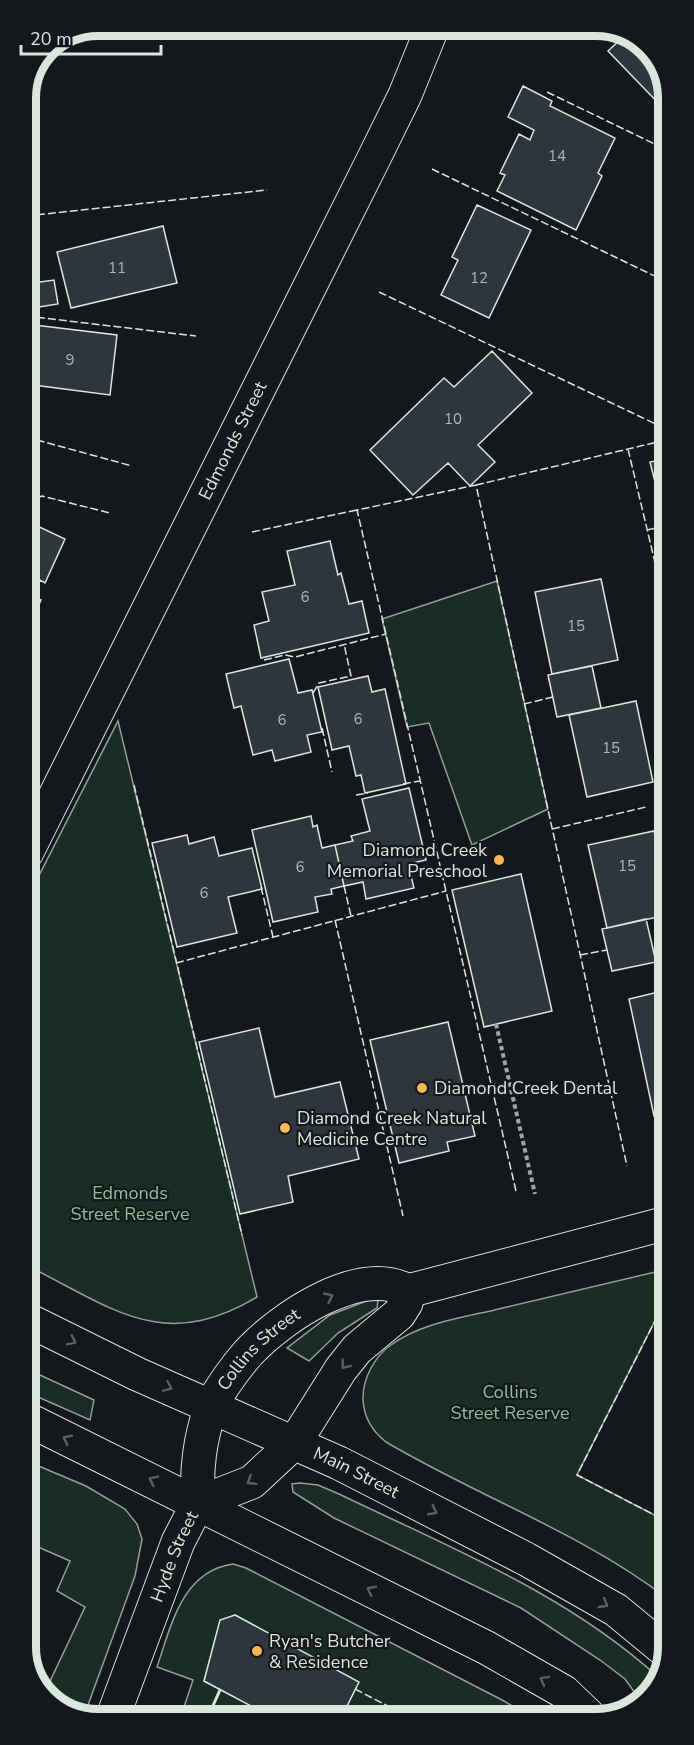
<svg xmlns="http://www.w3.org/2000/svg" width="694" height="1745" font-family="'Nunito Sans',sans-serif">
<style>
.green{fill:#1a2d24;stroke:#939e99;stroke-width:1.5}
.building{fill:#2c363c;stroke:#d8e6dc;stroke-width:1.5}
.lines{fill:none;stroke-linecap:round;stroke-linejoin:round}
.street-casing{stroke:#d8e6dc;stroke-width:35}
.secondary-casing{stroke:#d8e6dc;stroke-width:35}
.primary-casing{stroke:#d8e6dc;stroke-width:35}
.path{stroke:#9da8a2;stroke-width:4;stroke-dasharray:4.5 3;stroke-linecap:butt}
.street{stroke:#14181c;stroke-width:33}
.secondary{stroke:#14181c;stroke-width:33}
.primary{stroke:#14181c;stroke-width:33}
.fence{stroke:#d8e6dc;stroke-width:1.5;stroke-dasharray:8 3;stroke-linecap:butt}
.wall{stroke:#d8e6dc;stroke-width:3}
.oneway{stroke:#59605f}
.poi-dot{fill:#ffb74d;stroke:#14181c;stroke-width:2}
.labels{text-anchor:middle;stroke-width:4.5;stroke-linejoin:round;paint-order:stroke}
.number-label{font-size:15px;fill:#adbab4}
.street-label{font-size:18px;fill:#d8e6dc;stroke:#14181c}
.poi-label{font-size:18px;fill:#d8e6dc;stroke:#14181c;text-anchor:start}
.park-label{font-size:18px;fill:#8ac095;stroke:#14181c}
.rim{fill:none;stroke:#d8e6dc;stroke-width:8}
</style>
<rect width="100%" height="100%" fill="#14181c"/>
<path class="green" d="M497,581L548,809L472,845L429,723L407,727L382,619Z
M118,721L257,1297C163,1353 114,1309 28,1266L27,899Z
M668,1269V1295L577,1475L668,1522V1599C582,1533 479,1497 386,1442C372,1431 364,1418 363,1400C362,1379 375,1356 391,1345C422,1322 467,1317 503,1308C558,1295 613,1282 668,1269Z
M374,1298L378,1301L377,1308L338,1333L309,1361L287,1348L330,1315Z
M29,1370L94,1400L90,1420L29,1393Z
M29,1462L86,1486L125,1509L137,1524L142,1539L135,1576L84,1716L54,1704L45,1692L85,1607L57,1591L70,1561L29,1543Z
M300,1483L318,1485L339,1494C449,1547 567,1594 658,1677L654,1691L640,1700L625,1679L600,1660L521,1608L334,1518L293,1492L292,1484Z
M233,1564L246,1568L504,1701L529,1716L341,1718L358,1682L235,1615L220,1621L204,1681L274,1718L180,1719L193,1680L157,1667C171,1626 182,1571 233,1564Z"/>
<path class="building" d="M560,26H579L570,36Z
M625,35L640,41L665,75V110L608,51Z
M523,86L552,101L550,106L615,138L598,173L602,176L576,230L497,191L505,175L500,173L519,134L530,140L534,130L508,117Z
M477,205L531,230L489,318L441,295L458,260L452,257Z
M163,226L177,283L71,308L57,252Z
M54,280L58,304L26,309V284Z
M26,324L117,335L110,395L26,384Z
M492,351L532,393L478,445L495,462L470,486L448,463L413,495L370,450L444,378L454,387Z
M26,397L33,399L26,427Z
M666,459V512L663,513L650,462Z
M31,523L65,539L45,583L40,580L33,597L41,600L33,618L27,615V525Z
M330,541L338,575L341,573L349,604L362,601L369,633L261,658L254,625L269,621L262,592L295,585L287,551Z
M601,579L618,660L552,674L535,592Z
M289,659L298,693L312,690L322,732L307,735L311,752L275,761L272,750L253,755L241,706L234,708L226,674Z
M592,666L601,708L557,717L548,675Z
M368,676L372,692L385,689L406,784L365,793L361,775L356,776L349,746L332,750L318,687Z
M636,701L653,782L587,797L569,715Z
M409,788L426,860L408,864L414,888L366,899L363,882L344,886L335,845L353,841L351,836L370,831L362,799Z
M311,816L313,827L317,825L322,848L335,845L344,886L331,889L332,894L315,897L318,912L273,922L252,830Z
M654,831L667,886V915L607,928L588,845Z
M187,835L189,844L214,837L219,856L252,848L262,889L228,897L237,933L177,947L152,843Z
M521,874L552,1011L484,1027L452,890Z
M646,919L656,962L612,971L602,929Z
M667,990V1123L662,1125L660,1114L654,1116L629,999Z
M448,1022L475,1136L447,1142L449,1151L399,1163L370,1040Z
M259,1028L275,1097L340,1082L359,1159L288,1176L293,1202L240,1214L199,1042Z
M235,1615L359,1682L341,1718H274L204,1681L220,1620Z"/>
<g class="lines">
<defs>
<g id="street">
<path id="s1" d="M27,852L374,158L405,95L433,26"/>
<path id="s2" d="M112,1719L178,1542L198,1503"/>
</g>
<g id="secondary">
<path id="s3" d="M211,1406C222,1386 234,1369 249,1352C282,1317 360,1264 408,1291L667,1223"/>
<path d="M295,1442L341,1369L357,1349L399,1314L406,1303L408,1291"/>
</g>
<g id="primary">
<path id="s4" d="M28,1320L137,1374L339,1463L526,1559L616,1610L667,1652"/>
<path d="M211,1406C200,1439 196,1467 198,1503L252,1482L295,1442"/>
<path d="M29,1420L487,1648L564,1692L589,1716"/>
</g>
</defs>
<use href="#street" class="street-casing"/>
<use href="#secondary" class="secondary-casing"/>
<use href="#primary" class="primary-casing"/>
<path class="path" d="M496,1024L535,1194"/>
<use href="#street" class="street"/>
<use href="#secondary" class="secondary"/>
<use href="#primary" class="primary"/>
<path class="fence" d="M547,92L665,149
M432,169L665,281
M26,216L267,190
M379,292L666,429
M26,316L196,336
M26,437L132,466
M628,449L666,609
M476,485L666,440
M27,502L42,496L110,513
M647,530L666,526
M252,532L357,510
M264,660L285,655L295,657L386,634
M313,693L319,683L351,676L344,644
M524,704L553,697
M322,728L332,772
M403,784L420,781
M134,785L242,1235
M356,795L368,793
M552,829L646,807
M344,886L351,916
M261,887L273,937
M335,920L403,1216
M580,955L607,950
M656,962L667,965
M176,963L446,891
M516,1191L357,510L476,485L627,1166
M667,1297L577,1475L668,1522
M355,1689L409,1717"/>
<path class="wall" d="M207,1719L220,1690"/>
</g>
<defs><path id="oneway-chevron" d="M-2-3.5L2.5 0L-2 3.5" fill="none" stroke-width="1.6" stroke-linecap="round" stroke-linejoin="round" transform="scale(1.5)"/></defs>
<g class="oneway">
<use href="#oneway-chevron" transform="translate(329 1297) rotate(-25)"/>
<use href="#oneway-chevron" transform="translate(72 1341) rotate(26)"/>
<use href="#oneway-chevron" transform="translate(345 1365) rotate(128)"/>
<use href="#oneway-chevron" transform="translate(168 1387) rotate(23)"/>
<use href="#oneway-chevron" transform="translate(67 1439) rotate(-154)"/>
<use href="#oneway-chevron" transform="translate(153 1480) rotate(-154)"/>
<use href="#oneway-chevron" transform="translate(251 1481) rotate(148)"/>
<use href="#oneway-chevron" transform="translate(433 1511) rotate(27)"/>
<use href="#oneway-chevron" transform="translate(371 1590) rotate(-153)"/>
<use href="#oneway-chevron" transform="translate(604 1604) rotate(30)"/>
<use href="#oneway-chevron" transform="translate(544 1680) rotate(-151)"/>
</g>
<g class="poi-dot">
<circle cx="499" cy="860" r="6"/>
<circle cx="422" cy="1088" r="6"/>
<circle cx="285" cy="1128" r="6"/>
<circle cx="257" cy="1651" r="6"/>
</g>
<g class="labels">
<g class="number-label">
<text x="557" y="161">14</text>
<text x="117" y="273">11</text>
<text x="479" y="283">12</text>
<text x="70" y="365">9</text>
<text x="453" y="424">10</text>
<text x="305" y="602">6</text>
<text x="576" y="631">15</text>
<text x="358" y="724">6</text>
<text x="282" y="725">6</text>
<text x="611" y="753">15</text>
<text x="627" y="871">15</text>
<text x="300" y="872">6</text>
<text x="204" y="898">6</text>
</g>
<g class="street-label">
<text dy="6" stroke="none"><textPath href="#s1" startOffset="460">Edmonds Street</textPath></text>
<text dy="6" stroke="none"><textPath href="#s3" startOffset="75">Collins Street</textPath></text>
<text dy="6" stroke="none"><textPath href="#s4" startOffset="362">Main Street</textPath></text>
<text dy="6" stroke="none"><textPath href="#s2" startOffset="174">Hyde Street</textPath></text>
</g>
<g class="poi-label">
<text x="487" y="856" text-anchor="end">Diamond Creek<tspan x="487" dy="21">Memorial Preschool</tspan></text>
<text x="434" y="1094">Diamond Creek Dental</text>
<text x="297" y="1124">Diamond Creek Natural<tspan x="297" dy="21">Medicine Centre</tspan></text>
<text x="269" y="1647">Ryan's Butcher<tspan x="269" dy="21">&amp; Residence</tspan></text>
</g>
<g class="park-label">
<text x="130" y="1199">Edmonds<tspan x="130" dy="21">Street Reserve</tspan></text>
<text x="510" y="1398">Collins<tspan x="510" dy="21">Street Reserve</tspan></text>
</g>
</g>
<path d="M0 0H694V1745H0ZM98 36H596A62 62 0 0 1 658 98V1647A62 62 0 0 1 596 1709H98A62 62 0 0 1 36 1647V98A62 62 0 0 1 98 36Z" fill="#14181c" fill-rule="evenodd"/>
<path class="rim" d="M98 36H596A62 62 0 0 1 658 98V1647A62 62 0 0 1 596 1709H98A62 62 0 0 1 36 1647V98A62 62 0 0 1 98 36Z"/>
<path d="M21 45v9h140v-9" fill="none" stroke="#d8e6dc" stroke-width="3"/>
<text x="30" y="45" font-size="18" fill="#d8e6dc" stroke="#14181c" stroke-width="4.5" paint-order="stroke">20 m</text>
</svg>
